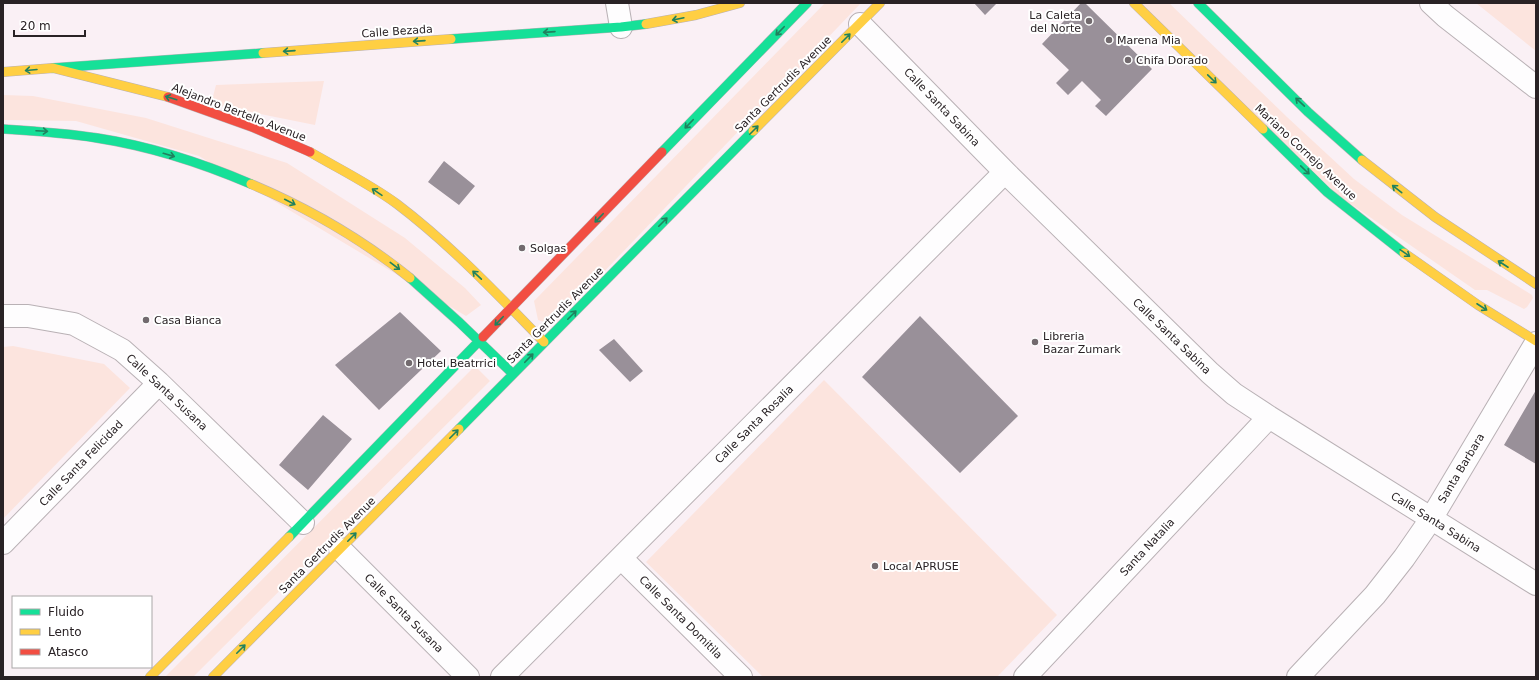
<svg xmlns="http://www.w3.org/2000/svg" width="1539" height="680" font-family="'DejaVu Sans',sans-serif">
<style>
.green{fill:#fce4de}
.building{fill:#999099}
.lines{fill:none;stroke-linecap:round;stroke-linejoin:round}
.street-casing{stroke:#b9b1b5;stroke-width:24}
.fast-casing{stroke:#b9b1b5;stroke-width:10}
.slow-casing{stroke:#b9b1b5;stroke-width:10}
.jam-casing{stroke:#b9b1b5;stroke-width:10}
.street{stroke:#fefdfe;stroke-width:22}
.fast{stroke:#16e098;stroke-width:9}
.slow{stroke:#ffcf43;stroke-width:9}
.jam{stroke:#f24e42;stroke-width:9}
.oneway{stroke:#20815e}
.poi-dot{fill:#726a6e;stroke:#fff;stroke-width:1.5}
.labels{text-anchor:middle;stroke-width:4;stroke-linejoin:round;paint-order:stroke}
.poi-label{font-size:11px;fill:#292225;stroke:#fff;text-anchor:start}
.street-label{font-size:11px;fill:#292225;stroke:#fff}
</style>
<rect width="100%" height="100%" fill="#faf0f5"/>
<path class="green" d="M825,3H861L553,325L538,320L534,301Z
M1139,3H1169L1287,117L1354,179L1402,215L1532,295L1533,298L1527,307L1524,309L1487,290H1475L1338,195Z
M1476,3H1536V51Z
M324,81L315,125L211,104L216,85Z
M3,95L33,96L146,118L287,163L405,238L465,288L481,305L466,316L199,156L76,121L3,120Z
M13,346L104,364L130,388L3,519V347Z
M475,366L490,381L193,677H165Z
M824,380L1057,615L997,677H763L646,562Z"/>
<path class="building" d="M974,3H997L985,15Z
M1081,3H1085L1152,69L1106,116L1095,106L1101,100L1082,81L1068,95L1056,83L1069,70L1042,44Z
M444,161L475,186L459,205L428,182Z
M400,312L441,351L379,410L335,365Z
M920,316L1018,416L960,473L862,377Z
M614,339L643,371L630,382L599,350Z
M1536,390V464L1504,445Z
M323,415L352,439L308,490L279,465Z"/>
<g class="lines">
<defs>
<path id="street" d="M617,3L621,27
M1431,3L1445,16L1536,87
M860,24L1005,172L1210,373L1234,394L1269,417L1536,584
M3,316H28L74,324L122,350L159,383L303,523
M3,543L159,383
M340,549L468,677
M621,558L741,677
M502,677L1005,172
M1025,677L1269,417
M1298,677L1375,595L1404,558L1431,519L1536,343"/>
<path id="fast" d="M1198,3L1308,112L1362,160
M451,39L621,27L646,24
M53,68L263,53
M3,129C34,131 66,133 97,138C149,146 202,163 251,184
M1263,129L1327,192L1404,253
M662,152L807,3
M410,278L459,322L513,374
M459,429L753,131
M289,537L483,337"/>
<path id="slow" d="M1134,3L1263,129
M646,24L696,15L740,3
M263,53L451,39
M3,72L53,68L168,97
M753,131L880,3
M310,152C339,169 370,184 397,204C451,245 497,294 544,342
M1362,160L1435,217L1536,284
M251,184C308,208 362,239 410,278
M1404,253L1478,305L1536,341
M150,677L289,537
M213,677L459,429"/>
<path id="jam" d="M168,97L252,127L310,152
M483,337L662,152"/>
</defs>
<use href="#street" class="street-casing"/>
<use href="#fast" class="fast-casing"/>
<use href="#slow" class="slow-casing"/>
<use href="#jam" class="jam-casing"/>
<use href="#street" class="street"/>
<use href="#fast" class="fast"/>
<use href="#slow" class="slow"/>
<use href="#jam" class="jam"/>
</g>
<defs><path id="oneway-shaft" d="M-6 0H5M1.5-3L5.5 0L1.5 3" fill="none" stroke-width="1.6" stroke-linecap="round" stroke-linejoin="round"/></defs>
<g class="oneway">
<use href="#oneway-shaft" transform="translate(678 19) rotate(168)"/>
<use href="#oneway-shaft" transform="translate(780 31) rotate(134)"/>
<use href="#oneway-shaft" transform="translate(549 32) rotate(176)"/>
<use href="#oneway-shaft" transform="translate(846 38) rotate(-45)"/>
<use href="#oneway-shaft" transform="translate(419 41) rotate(176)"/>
<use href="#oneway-shaft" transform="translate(289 51) rotate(176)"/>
<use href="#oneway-shaft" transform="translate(31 70) rotate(175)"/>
<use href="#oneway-shaft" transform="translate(1212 79) rotate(44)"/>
<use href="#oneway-shaft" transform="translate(171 98) rotate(-163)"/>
<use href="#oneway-shaft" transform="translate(1300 102) rotate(-137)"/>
<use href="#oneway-shaft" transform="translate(689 124) rotate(134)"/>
<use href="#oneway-shaft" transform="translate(754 130) rotate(-45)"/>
<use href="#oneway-shaft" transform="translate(42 131) rotate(3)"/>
<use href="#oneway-shaft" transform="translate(169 155) rotate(16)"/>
<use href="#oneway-shaft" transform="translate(1305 170) rotate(44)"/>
<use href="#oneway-shaft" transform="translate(1397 189) rotate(-142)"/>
<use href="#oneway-shaft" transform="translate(377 192) rotate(-146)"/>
<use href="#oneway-shaft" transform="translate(290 202) rotate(27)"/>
<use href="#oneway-shaft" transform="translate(599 218) rotate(134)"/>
<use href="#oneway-shaft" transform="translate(663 222) rotate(-45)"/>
<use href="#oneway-shaft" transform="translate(1405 253) rotate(35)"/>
<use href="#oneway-shaft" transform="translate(1503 264) rotate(-147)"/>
<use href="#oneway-shaft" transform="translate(395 266) rotate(37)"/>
<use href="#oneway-shaft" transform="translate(477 275) rotate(-137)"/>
<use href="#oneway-shaft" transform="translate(1482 307) rotate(33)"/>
<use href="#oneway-shaft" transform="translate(572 315) rotate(-45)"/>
<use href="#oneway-shaft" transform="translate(499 321) rotate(134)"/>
<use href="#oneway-shaft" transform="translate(529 358) rotate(-46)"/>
<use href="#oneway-shaft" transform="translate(454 434) rotate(-45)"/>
<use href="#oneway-shaft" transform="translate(352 537) rotate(-45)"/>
<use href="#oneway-shaft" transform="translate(241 649) rotate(-45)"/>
</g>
<g class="poi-dot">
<circle cx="1089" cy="21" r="4"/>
<circle cx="1109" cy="40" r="4"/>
<circle cx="1128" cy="60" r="4"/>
<circle cx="522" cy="248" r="4"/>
<circle cx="146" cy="320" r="4"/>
<circle cx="1035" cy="342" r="4"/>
<circle cx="409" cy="363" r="4"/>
<circle cx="875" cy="566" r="4"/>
</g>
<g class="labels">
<g class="poi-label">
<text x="1081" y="19" text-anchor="end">La Caleta<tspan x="1081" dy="13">del Norte</tspan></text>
<text x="1117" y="44">Marena Mia</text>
<text x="1136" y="64">Chifa Dorado</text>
<text x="530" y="252">Solgas</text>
<text x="154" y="324">Casa Bianca</text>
<text x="1043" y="340">Libreria<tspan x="1043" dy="13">Bazar Zumark</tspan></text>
<text x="417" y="367">Hotel Beatrrici</text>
<text x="883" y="570">Local APRUSE</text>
</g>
<g class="street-label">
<text transform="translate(397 31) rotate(-4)" y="4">Calle Bezada</text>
<text transform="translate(783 84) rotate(-45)" y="4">Santa Gertrudis Avenue</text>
<text transform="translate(942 107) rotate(46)" y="4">Calle Santa Sabina</text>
<text transform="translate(239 112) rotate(21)" y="4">Alejandro Bertello Avenue</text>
<text transform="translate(1306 152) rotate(43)" y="4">Mariano Cornejo Avenue</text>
<text transform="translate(555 315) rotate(-45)" y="4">Santa Gertrudis Avenue</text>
<text transform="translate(1172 336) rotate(44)" y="4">Calle Santa Sabina</text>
<text transform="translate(167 392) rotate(43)" y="4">Calle Santa Susana</text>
<text transform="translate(754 424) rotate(-45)" y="4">Calle Santa Rosalia</text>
<text transform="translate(81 463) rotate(-46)" y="4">Calle Santa Felicidad</text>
<text transform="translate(1461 468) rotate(-59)" y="4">Santa Barbara</text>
<text transform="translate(1436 522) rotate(32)" y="4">Calle Santa Sabina</text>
<text transform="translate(327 545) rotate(-45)" y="4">Santa Gertrudis Avenue</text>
<text transform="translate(1147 547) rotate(-47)" y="4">Santa Natalia</text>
<text transform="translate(404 613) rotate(45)" y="4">Calle Santa Susana</text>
<text transform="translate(681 617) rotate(45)" y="4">Calle Santa Domitila</text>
</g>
</g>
<rect width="1539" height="680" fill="none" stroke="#292225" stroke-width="8"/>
<rect x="12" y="596" width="140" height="72" fill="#ffffff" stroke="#a9a7a8"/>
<rect x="20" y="609" width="20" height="6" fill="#16e098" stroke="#a9a7a8"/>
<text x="48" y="616" font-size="12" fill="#292225">Fluido</text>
<rect x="20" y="629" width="20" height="6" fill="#ffcf43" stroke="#a9a7a8"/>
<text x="48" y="636" font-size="12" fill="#292225">Lento</text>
<rect x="20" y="649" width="20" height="6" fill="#f24e42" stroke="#a9a7a8"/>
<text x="48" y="656" font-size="12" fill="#292225">Atasco</text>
<path d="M14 30v6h71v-6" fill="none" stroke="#292225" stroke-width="2"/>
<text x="20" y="30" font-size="12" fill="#292225" stroke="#ffffff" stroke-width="3" paint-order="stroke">20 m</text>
</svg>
